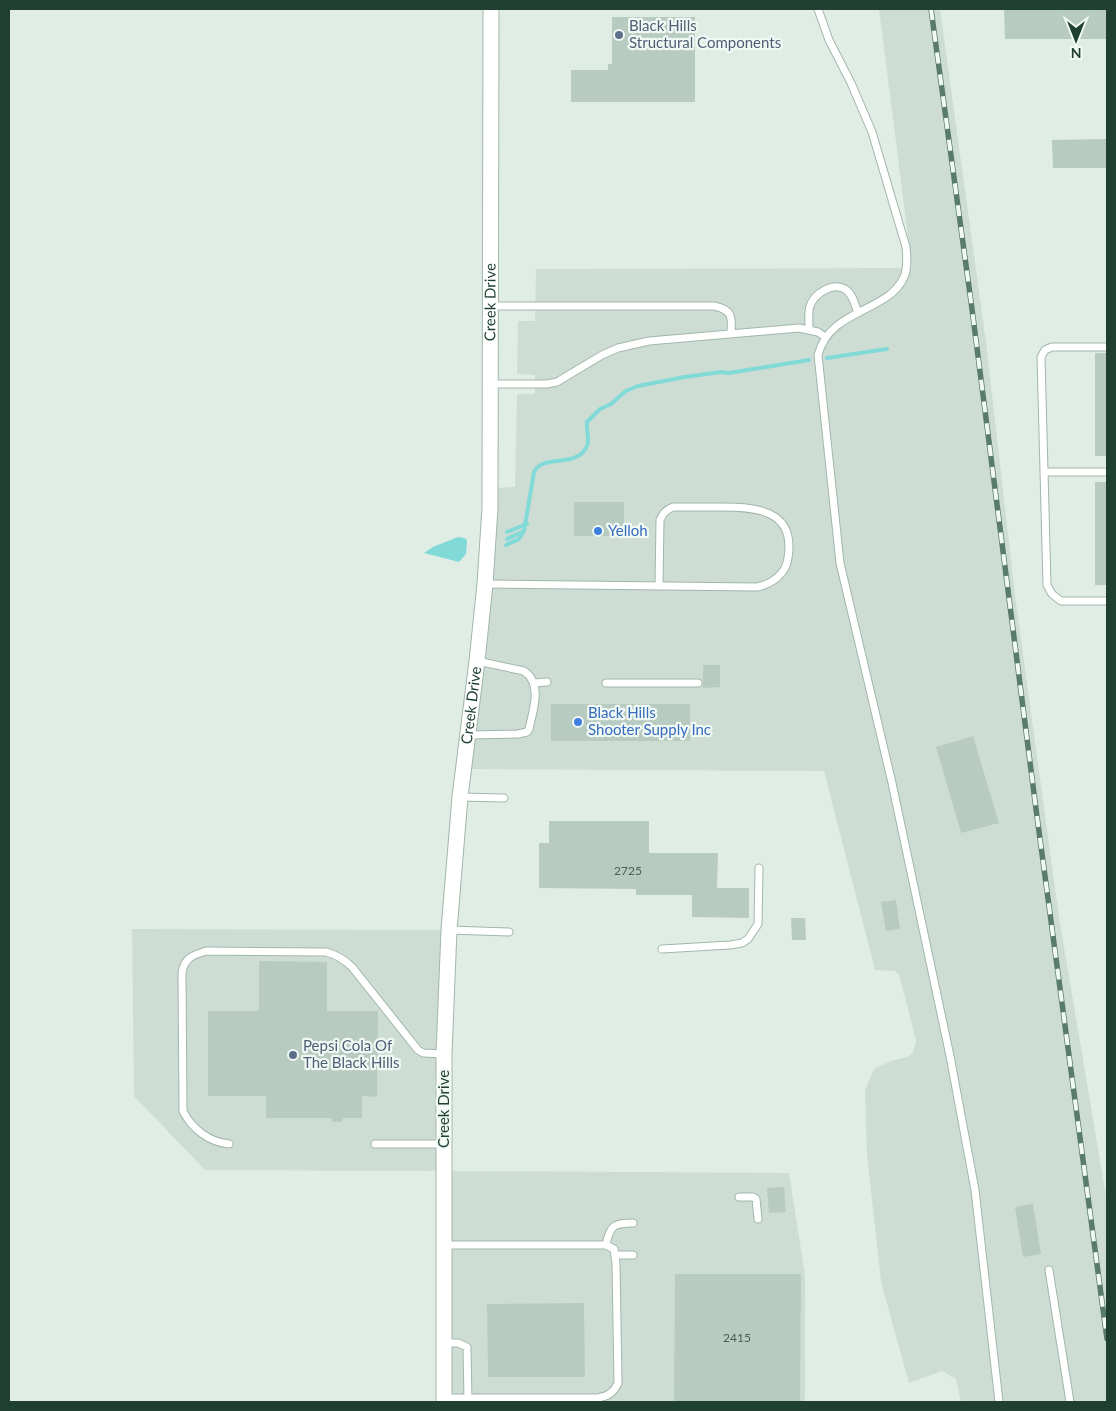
<svg xmlns="http://www.w3.org/2000/svg" width="1116" height="1411" font-family="Lato,sans-serif">
<style>
.built{fill:#ceddd4}
.water{fill:#81d9d8}
.lines{fill:none;stroke-linecap:round;stroke-linejoin:round}
.stream{stroke:#81d9d8;stroke-width:4}
.building{fill:#b8cbc0}
.service-casing{stroke:#a2b6ab;stroke-width:9}
.tertiary-casing{stroke:#a2b6ab;stroke-width:17}
.service{stroke:#fff;stroke-width:7}
.tertiary{stroke:#fff;stroke-width:15}
.rail-casing{stroke:#597b6c;stroke-width:5.5}
.rail{stroke:#f1f9f4;stroke-width:4;stroke-dasharray:11;stroke-linecap:butt}
.service-dot{fill:#5c6f8a;stroke:#f1f9f4;stroke-width:2}
.shop-dot{fill:#3f7fe0;stroke:#f1f9f4;stroke-width:2}
.labels{text-anchor:middle;stroke-width:4.5;stroke-linejoin:round;paint-order:stroke}
.number-label{font-size:12px;fill:#456355}
.service-label{font-size:15px;fill:#4e5e75;stroke:#f1f9f4;text-anchor:start}
.street-label{font-size:15px;fill:#1f4031;stroke:#f1f9f4}
.shop-label{font-size:15px;fill:#366cbe;stroke:#f1f9f4;text-anchor:start}
</style>
<rect width="100%" height="100%" fill="#e0ede5"/>
<path class="built" d="M879,9H940L986,342L1015,595L1059,917L1107,1202V1402H961L956,1379L942,1371L909,1383L881,1282L867,1154L865,1090L874,1069L891,1061L907,1057L913,1053L916,1040L899,974L895,971L875,970L824,771L464,769L490,488L515,487L517,394H535V375L517,374L518,321H535L536,269L912,268Z
M132,929L448,930L444,1171L789,1173L805,1275V1402H444V1171L205,1170L134,1096Z"/>
<path class="water" d="M458,537L464,538L467,540L466,554L459,562L424,553L433,547Z"/>
<g class="lines">
<path class="stream" d="M827,358L887,349
M507,532L527,524
M507,539L522,532
M506,545L519,539L524,531L534,472C544,453 577,469 587,446C590,439 586,430 587,422L600,409L611,404L626,391L638,386L685,377L721,372L729,373L809,360"/>
</g>
<path class="building" d="M1004,9H1107V39H1005Z
M612,17H695V102H571V70H608V64H612Z
M1107,139V168H1053L1052,140Z
M1095,353H1107V456H1095Z
M1095,482H1107V585H1095Z
M574,502H624V536H574Z
M703,665H720V687L703,688Z
M551,704H690V741H551Z
M973,736L999,823L961,833L936,747Z
M549,821H649V853H718L717,888H749V918L692,917V895H636V889L539,888V843H549Z
M896,900L900,929L886,931L881,902Z
M791,918H805L806,940H792Z
M259,961L327,962V1011H378L377,1097L362,1096V1118H343L342,1122H332V1118H266V1096H208V1011H259Z
M784,1187L786,1212L769,1213L767,1188Z
M1033,1204L1041,1254L1023,1257L1015,1207Z
M675,1274H801L800,1402H674Z
M584,1303L585,1377H488L487,1304Z"/>
<g class="lines">
<defs>
<path id="service" d="M818,9L829,40L851,83L872,132L906,247C907,257 908,268 904,277C888,313 830,308 818,355L840,563L892,783L950,1056L975,1190L999,1402
M490,306H714C733,310 732,317 731,334
M809,329C809,322 808,313 810,306C814,294 832,282 845,289C853,294 855,305 858,313
M1107,347H1052L1045,350L1041,357L1047,585L1052,594L1061,601H1107
M490,384H547L557,382L602,355L618,348L649,341L799,328L818,332L825,337
M1044,472H1107
M485,584L757,587C772,584 786,574 788,558C796,509 755,507 719,507C704,507 688,507 673,507C666,510 663,513 660,520L659,586
M534,683L547,682
M606,683H698
M468,735L518,734L527,732L529,729C533,710 543,684 524,671L477,661
M460,797L504,798
M449,930L509,932
M662,949L730,945L742,943L748,939L758,924L759,868
M229,1144C209,1142 192,1129 183,1111L182,973C184,958 193,955 206,951L326,952C337,955 344,959 352,967L418,1050L423,1053L444,1054
M375,1144H444
M739,1197H753L756,1199L758,1219
M606,1245C610,1225 614,1223 633,1223
M616,1255H633
M1049,1270L1070,1402
M444,1343H458L467,1347L468,1402
M444,1398H597C607,1397 614,1393 618,1383L616,1264L614,1249L606,1245H444"/>
<g id="tertiary">
<path id="s1" d="M444,1402V1054L449,930L460,797L477,661L485,584L490,508L491,9"/>
</g>
</defs>
<use href="#service" class="service-casing"/>
<use href="#tertiary" class="tertiary-casing"/>
<use href="#service" class="service"/>
<use href="#tertiary" class="tertiary"/>
<defs>
<path id="rail" d="M931,9L972,309L1036,809L1107,1339"/>
</defs>
<use href="#rail" class="rail-casing"/>
<use href="#rail" class="rail"/>
</g>
<g class="service-dot">
<circle cx="619" cy="35" r="5"/>
<circle cx="293" cy="1055" r="5"/>
</g>
<g class="shop-dot">
<circle cx="598" cy="531" r="5"/>
<circle cx="578" cy="722" r="5"/>
</g>
<g class="labels">
<g class="number-label">
<text x="628" y="875">2725</text>
<text x="737" y="1342">2415</text>
</g>
<g class="service-label">
<text x="629" y="31">Black Hills<tspan x="629" dy="17">Structural Components</tspan></text>
<text x="303" y="1051">Pepsi Cola Of<tspan x="303" dy="17">The Black Hills</tspan></text>
</g>
<g class="street-label">
<text dy="5" stroke="none"><textPath href="#s1" startOffset="1102">Creek Drive</textPath></text>
<text dy="5" stroke="none"><textPath href="#s1" startOffset="698">Creek Drive</textPath></text>
<text transform="translate(444 1109) rotate(-90)" y="5">Creek Drive</text>
</g>
<g class="shop-label">
<text x="608" y="536">Yelloh</text>
<text x="588" y="718">Black Hills<tspan x="588" dy="17">Shooter Supply Inc</tspan></text>
</g>
</g>
<rect width="1116" height="1411" fill="none" stroke="#1f4031" stroke-width="20"/>
<g transform="translate(1076 40) rotate(180)" stroke="#f1f9f4" stroke-width="4" paint-order="stroke">
<path d="M0-4L9 19L0 12L-9 19Z" fill="#1f4031"/>
<text y="-8" font-size="14" font-weight="bold" text-anchor="middle" fill="#1f4031">N</text>
</g>
</svg>
